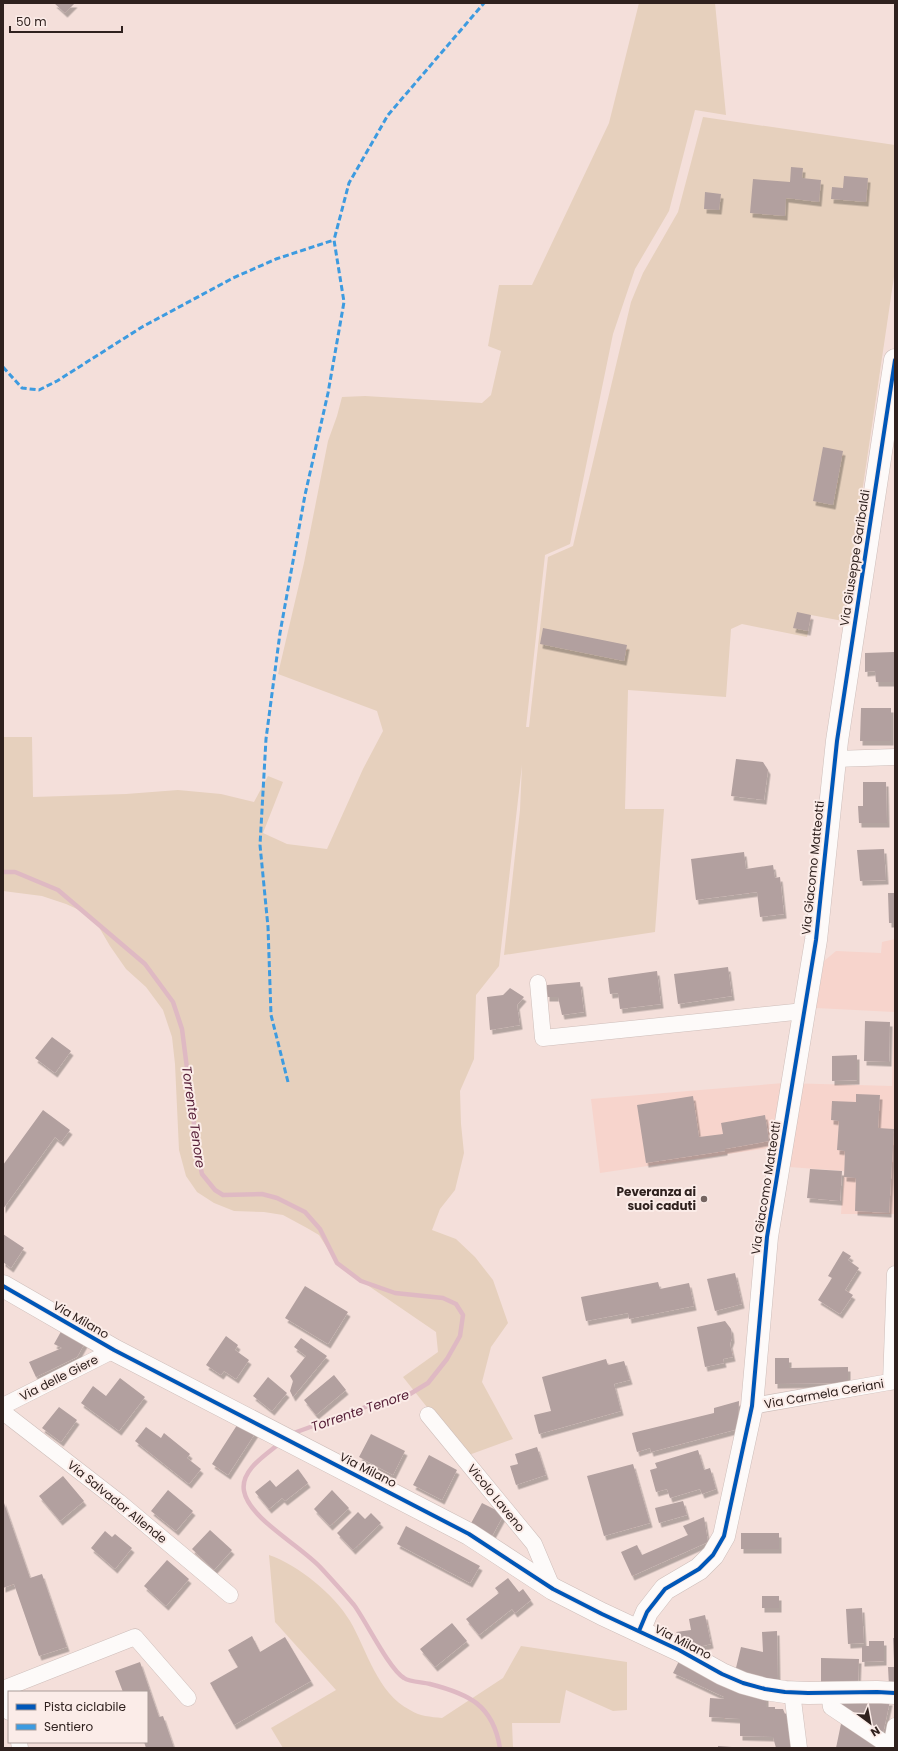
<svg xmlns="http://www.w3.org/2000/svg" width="898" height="1751" font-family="Poppins,sans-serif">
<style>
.built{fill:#f7d4cc}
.green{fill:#e6d0bd}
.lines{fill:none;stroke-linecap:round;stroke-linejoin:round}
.stream{stroke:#dfb9c3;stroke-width:4.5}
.building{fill:#b2a09f;filter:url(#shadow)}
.street-casing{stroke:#cebeba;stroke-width:17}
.secondary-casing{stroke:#cebeba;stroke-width:23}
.street{stroke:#fdfaf9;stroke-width:16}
.secondary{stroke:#fdfaf9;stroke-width:22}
.quiet{stroke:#3d9be0;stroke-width:3;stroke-dasharray:6 3;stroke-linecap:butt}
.cycleway-casing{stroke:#fbece8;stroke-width:6}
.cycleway{stroke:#0057b8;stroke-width:4}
.poi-dot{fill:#746460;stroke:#fbece8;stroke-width:1.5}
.labels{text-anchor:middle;stroke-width:4;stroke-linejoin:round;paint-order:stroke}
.street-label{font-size:12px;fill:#2f211e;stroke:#fbece8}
.poi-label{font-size:12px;font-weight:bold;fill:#2f211e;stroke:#fbece8;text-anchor:end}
.water-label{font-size:13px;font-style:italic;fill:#572039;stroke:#fbece8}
</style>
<defs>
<filter id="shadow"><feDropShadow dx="2.5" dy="4.5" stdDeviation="0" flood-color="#0004"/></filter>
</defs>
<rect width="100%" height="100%" fill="#f4dfda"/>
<path class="built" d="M895,939V1214H841L844,1171L789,1167L794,1141L769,1148L600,1173L591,1099L784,1083L892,1086L894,1012L816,1008L824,961L836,951L881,953L882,942Z"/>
<path class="green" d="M639,3H715L726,115L695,110L669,211L635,269L613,334L570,544L545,555L526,727H529L548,557L573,546L631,302L643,273L678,212L703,117L895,145V270L843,621L811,615L807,637L742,624L731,629L726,697L628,690L625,809H664L655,932L504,955L520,810L522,765L499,966L476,995L474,1059L460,1091L461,1124L464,1153L455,1190L440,1209L432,1230L456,1239L475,1257L493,1280L508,1323L491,1347L482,1382L513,1439L466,1456L403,1377L438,1352L436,1332L338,1265L319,1235L307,1228L283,1215L264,1212L234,1211L214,1203L197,1192L186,1176L179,1150L175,1064L172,1037L163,1010L146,987L126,969L110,946L96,922L86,913L66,904L42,896L3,891V737H32L33,797L126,794L178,790L221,794L254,802L268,776L283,782L263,833L287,844L327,849L363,769L383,731L377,711L278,674L304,563L328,441L337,416L342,397L365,396L482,403L491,395L501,351L488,346L499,285H532L609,123Z
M269,1555C298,1565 334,1594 350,1621C367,1650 377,1693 410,1710C419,1716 431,1717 442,1718L503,1678L521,1646L627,1662V1710L613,1711L566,1690L560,1723H512L513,1748H283L271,1728L336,1690L275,1622Z"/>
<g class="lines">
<path class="stream" d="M3,872H15L58,890L145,964L173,1002L182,1029L198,1155L202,1174L215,1190L223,1195L262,1194L277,1198L305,1212L320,1229L337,1263L361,1281L395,1293L443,1298L456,1304L463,1315L460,1336L447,1359L428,1383L405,1397L371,1405L291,1434
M280,1443C267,1454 240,1470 244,1491C249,1519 303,1547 322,1569C333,1581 344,1593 354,1605C366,1621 389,1669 404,1678C410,1682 422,1682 430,1684C469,1694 493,1705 500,1748"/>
</g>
<path class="building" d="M54,3H75L65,13Z
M791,167L803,168L802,178L821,180L819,202L786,198L785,216L750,213L753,179L790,182Z
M844,176L868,178L866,202L831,199L832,187L843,188Z
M705,192L721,194L719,210L704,209Z
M823,447L843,451L833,505L813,501Z
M797,612L811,615L808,631L793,628Z
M543,628L627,645L624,661L540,644Z
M894,652L895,682H876L875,671L865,672V653Z
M861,708H891V741H860Z
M736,759L763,762L768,770L764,800L731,796Z
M863,782H886L887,823H859L858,806H863Z
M884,849L886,880L860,881L857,850Z
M744,852L746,869L773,865L775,878L780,877L784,914L760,917L757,892L696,900L691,859Z
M888,893H895V923H889Z
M728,967L732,996L678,1004L674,974Z
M657,971L661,1004L620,1009L618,993L610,994L608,978Z
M580,982L584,1012L562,1015L558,997H547V985Z
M510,988L524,997L517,1005L520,1025L490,1030L487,997L503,995Z
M865,1021L890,1022L889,1062L864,1061Z
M52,1037L71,1051L55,1073L35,1058Z
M857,1055V1080L832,1081V1056Z
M856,1094L880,1095L878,1128L894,1129L889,1213L855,1211L856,1178L844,1177L845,1151L837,1150L839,1121L831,1120L832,1101L856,1102Z
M693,1096L699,1137L723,1134L721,1123L765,1115L769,1141L725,1149V1151L646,1163L637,1105Z
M43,1110L70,1130L61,1142L55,1137L3,1209V1165Z
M810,1169L842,1171L840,1201L807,1198Z
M3,1234L24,1248L11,1268L3,1262Z
M843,1251L851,1256L848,1260L859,1268L845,1290L853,1295L840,1314L818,1300L832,1278L828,1276Z
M735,1273L742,1304L715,1311L707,1279Z
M658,1282L660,1289L689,1283L694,1306L629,1319L628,1313L586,1321L581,1297Z
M305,1286L348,1312L328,1344L285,1318Z
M725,1321L731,1329L732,1338L730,1344L733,1357L723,1359L724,1363L705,1367L697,1327Z
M63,1328L86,1341L77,1357L36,1377L29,1362L62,1348L54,1344Z
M226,1336L238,1345L235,1350L249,1360L236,1379L224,1371L221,1375L206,1365Z
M301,1338L327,1356L293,1397L290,1391L293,1381L290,1376L306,1356L294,1347Z
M775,1358H789V1368L848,1367V1383L775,1384Z
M606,1359L608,1365L624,1361L630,1380L614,1384L621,1411L539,1434L534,1415L551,1411L542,1377Z
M334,1375L346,1390L316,1415L304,1400Z
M268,1377L287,1393L272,1411L253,1396Z
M120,1378L145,1397L119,1431L81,1403L93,1386L106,1396Z
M739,1401L738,1429L651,1452L650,1448L637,1452L632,1433L714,1413V1408Z
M59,1407L77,1420L61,1442L42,1428Z
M239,1422L256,1432L228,1475L212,1464Z
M146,1427L161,1438L164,1433L190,1454L187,1458L201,1469L189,1484L135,1441Z
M371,1434L405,1451L393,1475L359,1457Z
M537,1447L546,1475L516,1485L510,1466L518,1464L515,1454Z
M698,1450L704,1470L710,1468L716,1489L702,1494L700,1489L670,1498L667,1489L656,1492L650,1470L657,1468L655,1463Z
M429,1455L457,1470L442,1500L413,1485Z
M633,1464L650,1523L604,1536L587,1476Z
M298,1469L308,1483L285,1501L282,1498L269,1509L255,1492L270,1480L276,1487Z
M63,1476L84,1501L60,1521L39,1496Z
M168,1490L193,1511L176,1531L151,1511Z
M332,1490L349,1508L330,1526L314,1509Z
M3,1500L30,1578L42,1574L67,1647L39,1656L14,1584L3,1588Z
M683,1501L687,1515L659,1523L655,1508Z
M482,1503L504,1514L491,1538L469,1527Z
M358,1512L365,1519L371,1513L381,1523L353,1550L337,1533Z
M704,1517L708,1542L632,1576L621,1552L637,1545L642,1555L688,1535L683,1526Z
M406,1526L480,1566L470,1583L397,1544Z
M210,1530L232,1550L214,1570L192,1549Z
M105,1531L112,1537L115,1534L132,1548L115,1569L91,1548Z
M741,1533H779V1549H741Z
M167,1560L189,1579L166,1606L144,1586Z
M508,1578L519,1592L523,1589L531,1600L515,1613L512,1609L479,1635L466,1619L499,1593L495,1588Z
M762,1596H779V1608H762Z
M862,1608L864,1643L848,1644L846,1609Z
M705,1615L711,1644L694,1648L676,1632L691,1630L689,1619Z
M452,1623L467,1641L435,1667L420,1649Z
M777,1631L778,1683L735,1672L741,1647L763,1652L762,1632Z
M252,1636L260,1652L285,1637L311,1681L234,1725L210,1683L238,1667L228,1650Z
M893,1638H895V1661H894Z
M869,1641H884V1661L862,1662V1646H869Z
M821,1658L859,1659L858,1685L821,1684Z
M680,1659L766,1696V1707H775V1709H783L785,1714L787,1713L793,1748H776L773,1737L740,1736V1719L709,1717L710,1698L724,1699V1697L673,1673Z
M140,1662L159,1717L163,1716L174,1748H146L144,1742H147V1692H123L115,1671Z
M888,1667H895V1686H889Z
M839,1699L890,1701L882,1738L839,1706Z
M842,1719L886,1748H836Z
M718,1746L732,1747V1748H718Z"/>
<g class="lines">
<defs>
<path id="street" d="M835,759L895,757
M538,983L543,1038L804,1011
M891,1382L895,1274
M3,1406L114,1350
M752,1406L895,1381
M3,1412L119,1502L230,1595
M428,1415L534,1544L553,1589
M3,1689L135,1637L188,1698
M3,1692L9,1712
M792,1692L799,1748
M829,1693L831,1707L892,1748
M19,1742L20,1748
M891,1748L895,1726"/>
<path id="secondary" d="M3,1286L114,1350L469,1534L553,1589L602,1614L679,1650L722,1674L743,1683L765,1689L785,1692L808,1693L877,1692L895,1693
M639,1631L647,1612L665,1589L699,1569L713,1555L724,1536L752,1406L767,1237L816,940L837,741L895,360"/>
</defs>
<use href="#street" class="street-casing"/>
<use href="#secondary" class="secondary-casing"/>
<use href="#street" class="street"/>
<use href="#secondary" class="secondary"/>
<path class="quiet" d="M3,367L22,388L39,390L57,381L142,327L233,278L276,259L334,240
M288,1082L271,1015L268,927L260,845L266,739L280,633L305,495L328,393L344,302L334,240L349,183L388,115L484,3"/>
<defs>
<path id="cycleway" d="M3,1286L114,1350L469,1534L553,1589L602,1614L679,1650L722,1674L743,1683L765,1689L785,1692L808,1693L877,1692L895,1693
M639,1631L647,1612L665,1589L699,1569L713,1555L724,1536L752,1406L767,1237L816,940L837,741L895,360"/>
</defs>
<use href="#cycleway" class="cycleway-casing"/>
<use href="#cycleway" class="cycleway"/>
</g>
<circle class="poi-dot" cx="704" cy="1199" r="4"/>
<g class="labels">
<g class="street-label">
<text transform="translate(855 558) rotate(-81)" y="4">Via Giuseppe Garibaldi</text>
<text transform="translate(813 868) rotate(-84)" y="4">Via Giacomo Matteotti</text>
<text transform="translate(766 1188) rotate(-81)" y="4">Via Giacomo Matteotti</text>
<text transform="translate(81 1320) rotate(30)" y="4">Via Milano</text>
<text transform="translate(59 1378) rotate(-27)" y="4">Via delle Giere</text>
<text transform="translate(824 1394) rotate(-10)" y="4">Via Carmela Ceriani</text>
<text transform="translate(368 1470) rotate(27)" y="4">Via Milano</text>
<text transform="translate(496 1498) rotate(51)" y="4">Vicolo Laveno</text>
<text transform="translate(117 1502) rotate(39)" y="4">Via Salvador Allende</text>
<text transform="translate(683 1642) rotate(27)" y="4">Via Milano</text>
</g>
<g class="poi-label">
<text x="696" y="1196">Peveranza ai<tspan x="696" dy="14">suoi caduti</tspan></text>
</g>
<g class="water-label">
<text transform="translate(194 1117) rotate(82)" y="5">Torrente Tenore</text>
<text transform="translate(360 1410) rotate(-19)" y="5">Torrente Tenore</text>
</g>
</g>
<rect width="898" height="1751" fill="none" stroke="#2f211e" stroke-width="8"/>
<rect x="8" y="1691" width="140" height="52" fill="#fbece8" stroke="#a99b97"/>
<rect x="16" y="1704" width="20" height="6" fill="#0057b8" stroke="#a99b97"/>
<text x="44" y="1711" font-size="12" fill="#2f211e">Pista ciclabile</text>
<rect x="16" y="1724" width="20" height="6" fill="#3d9be0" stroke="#a99b97"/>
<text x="44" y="1731" font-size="12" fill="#2f211e">Sentiero</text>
<g transform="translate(870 1723) rotate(148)" stroke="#fbece8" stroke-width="3" paint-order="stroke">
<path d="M0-3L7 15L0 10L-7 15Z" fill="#2f211e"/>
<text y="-6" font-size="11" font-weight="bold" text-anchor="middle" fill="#2f211e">N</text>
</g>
<path d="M10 26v6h112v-6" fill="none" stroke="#2f211e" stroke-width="2"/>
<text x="16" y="26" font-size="12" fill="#2f211e" stroke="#fbece8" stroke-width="3" paint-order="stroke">50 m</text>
</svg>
